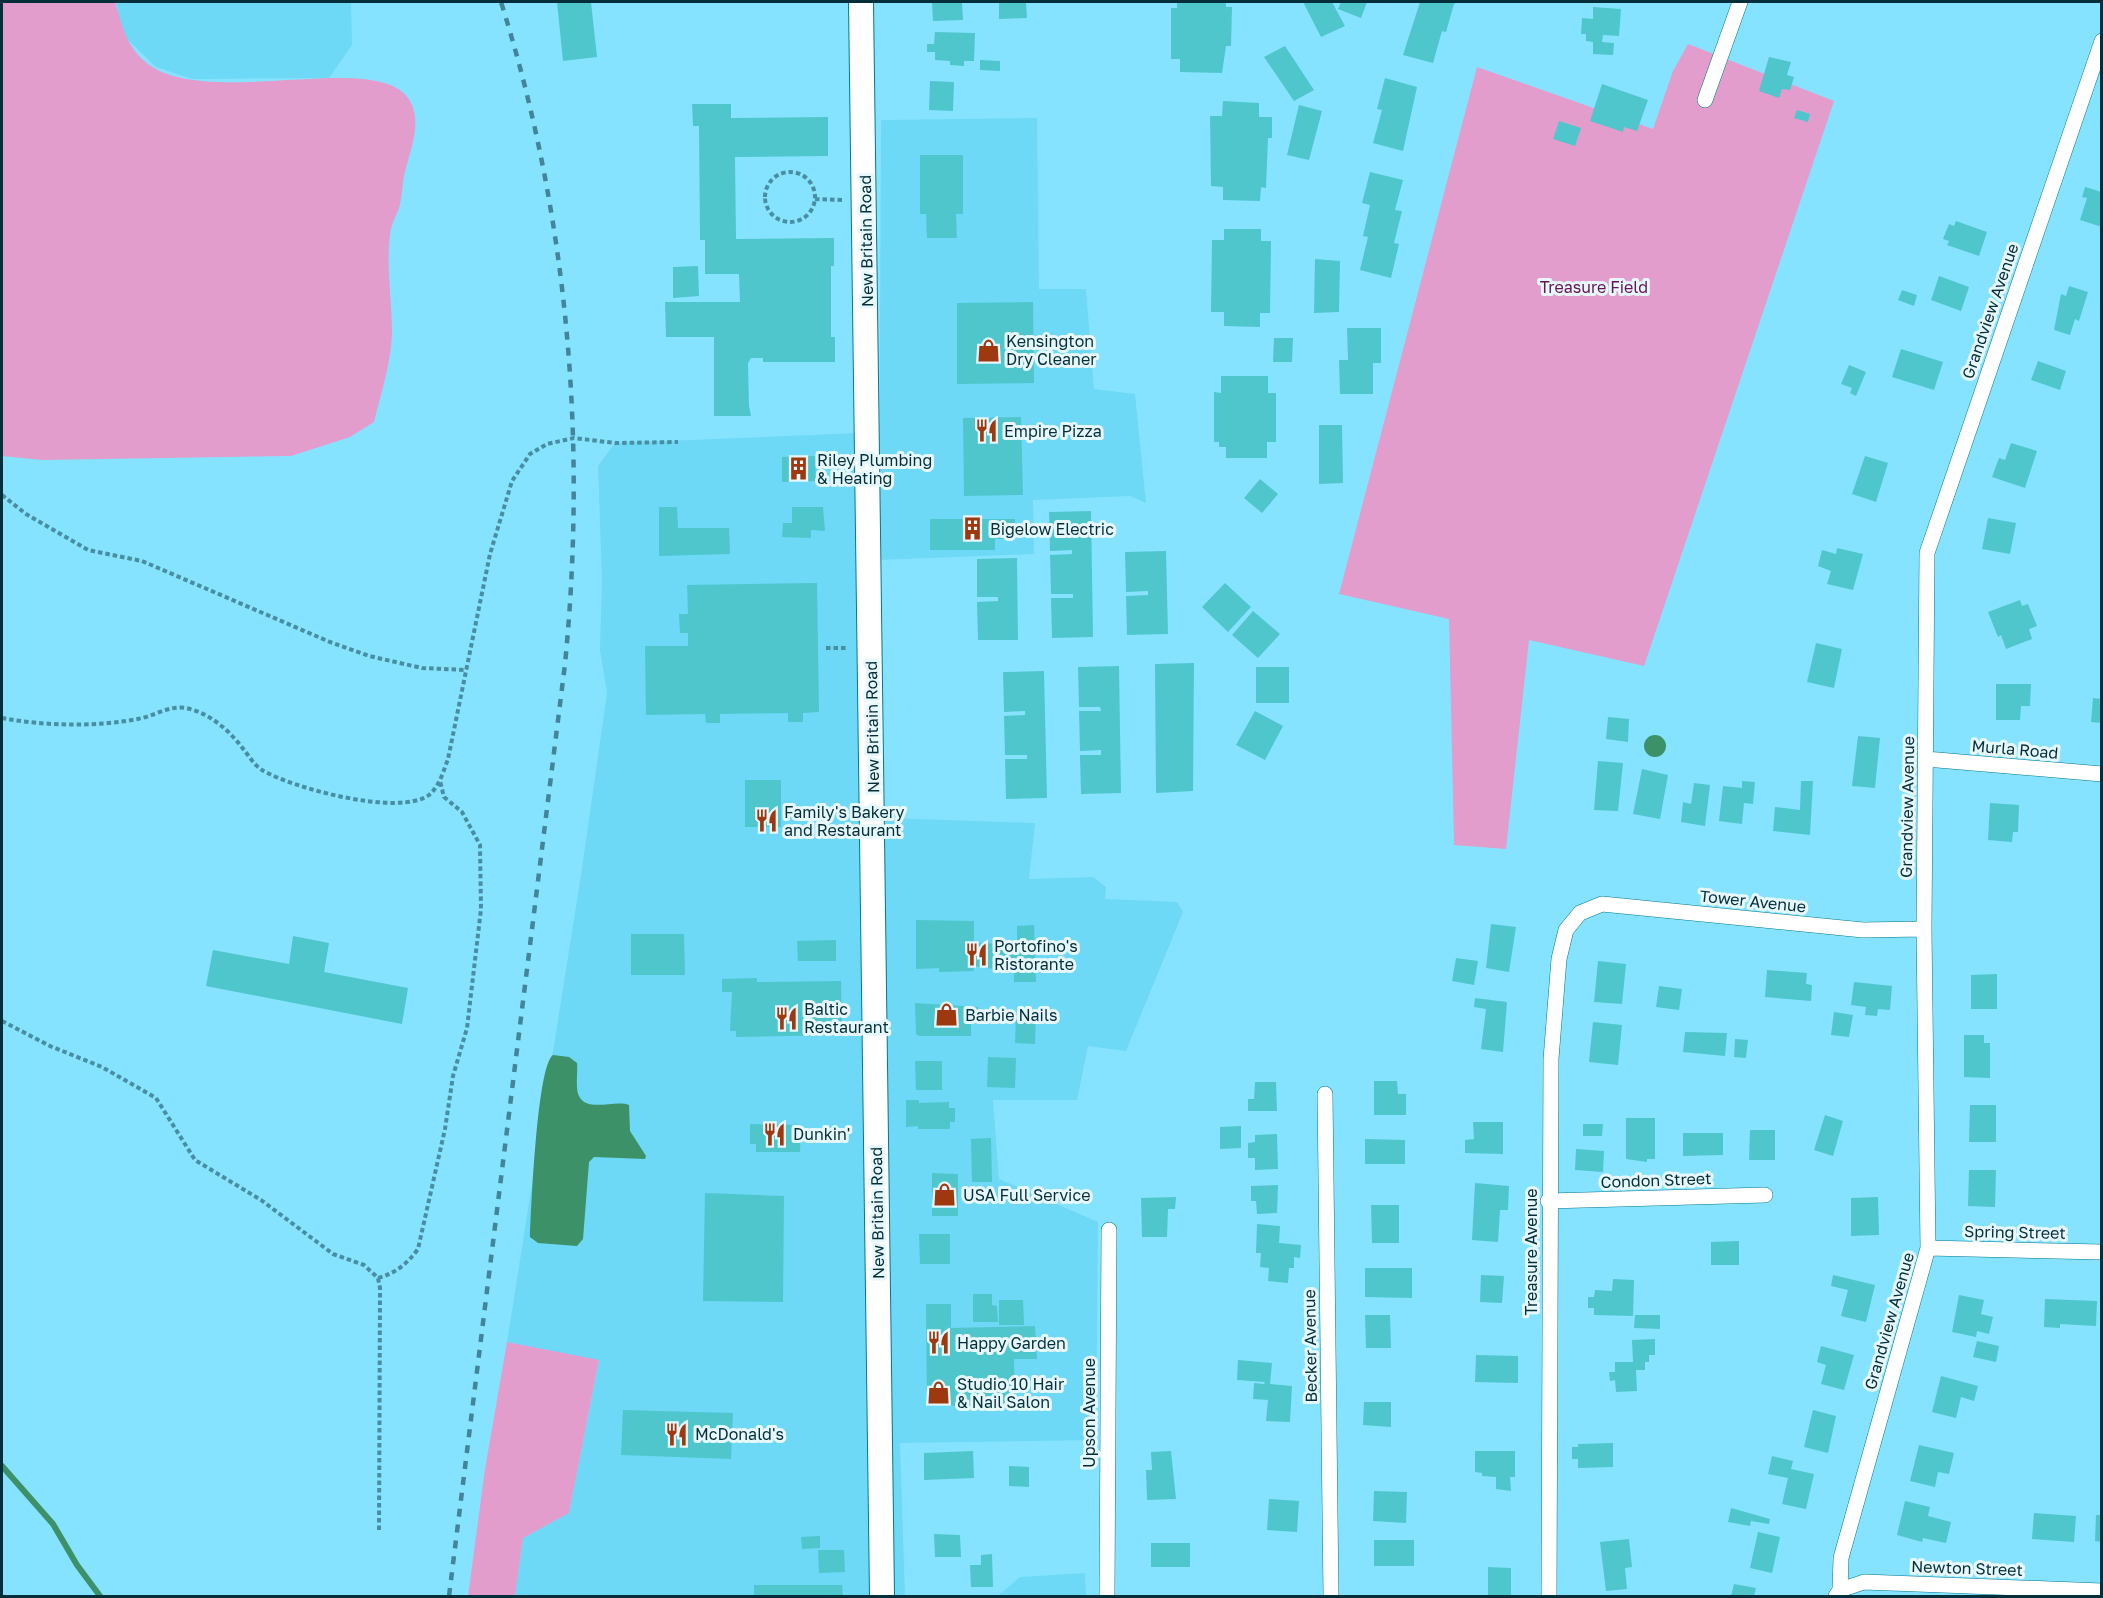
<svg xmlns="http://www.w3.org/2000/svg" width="2103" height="1598" font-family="'Golos Text',sans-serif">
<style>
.built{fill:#6ed8f7}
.green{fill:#e29dcc}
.water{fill:#3c9168}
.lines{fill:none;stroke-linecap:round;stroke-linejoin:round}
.stream{stroke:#3c9168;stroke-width:6}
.building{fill:#4fc6cc}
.minor-casing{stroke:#017993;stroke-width:16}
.primary-casing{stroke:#017993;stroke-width:26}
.path{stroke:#488ea1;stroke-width:4;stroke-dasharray:4.5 3;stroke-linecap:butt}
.minor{stroke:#fff;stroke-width:15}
.primary{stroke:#fff;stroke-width:24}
.rail{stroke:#428598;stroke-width:4.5;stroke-dasharray:8 8;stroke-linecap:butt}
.labels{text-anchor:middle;stroke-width:6;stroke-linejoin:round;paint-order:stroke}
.street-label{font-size:16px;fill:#042f3a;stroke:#e7f8fd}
.park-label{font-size:16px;fill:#661353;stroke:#e7f8fd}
.poi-label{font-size:16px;fill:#042f3a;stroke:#e7f8fd;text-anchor:start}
</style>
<rect width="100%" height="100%" fill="#86e3ff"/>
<path class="built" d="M116,2H351L352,45L329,78L192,79L156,67L124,36Z
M1037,118L1039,289H1086L1094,389L1135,394L1146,503L1130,496L1033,500L1034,554L879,560L881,120Z
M859,433L860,817L1035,823L1029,879L1093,877L1106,887L1105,899L1177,902L1183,912L1126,1051L1088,1046L1077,1100H993L999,1179L1098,1222L1096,1440L900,1443L905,1596H515L523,1538L569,1513L599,1361L507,1342L581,875L607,693L600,650L602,579L598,466L615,443Z
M1085,1573L1086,1596H998L1020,1577Z"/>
<path class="green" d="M2,2H115C122,24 124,40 141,58C196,115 379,46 410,101C423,124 409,153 404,176C402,187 402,198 399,208C396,216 391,225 390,234C386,266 392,301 392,333C391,364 381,393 374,422L350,437L291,456L42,460L2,456Z
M1688,44L1834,101L1644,666L1529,640L1506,849L1454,845L1449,619L1339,594L1477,67L1653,129L1673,71Z
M507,1342L599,1360L569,1513L523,1538L515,1596H468L485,1469Z"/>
<path class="water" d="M1644 746a11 11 0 1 1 22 0a11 11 0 1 1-22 0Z
M553,1055L569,1057L577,1063C578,1072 575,1089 579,1096C587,1113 616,1099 629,1105L630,1131L646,1156L645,1159L594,1157L589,1162L583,1239L577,1246L538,1243L530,1237C531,1211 537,1065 553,1055Z"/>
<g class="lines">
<path class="stream" d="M2,1466L53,1524L77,1565L100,1596"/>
</g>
<path class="building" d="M557,2H591L597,57L563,61Z
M932,2H962L963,20L933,21Z
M999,2H1026L1027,18L999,19Z
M1177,2H1226V7H1232L1231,46H1226L1222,73L1180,72V59H1171V8H1177Z
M1303,2H1332L1345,26L1321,37Z
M1341,2H1367L1361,18L1338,9Z
M1420,2H1458L1454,4L1446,32L1442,31L1433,63L1403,55Z
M1593,7L1621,9L1619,36L1603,35L1602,42L1614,43L1613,55L1593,54V42L1586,41V34H1581L1582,18L1593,19Z
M935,32L975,33L974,61H964V66L950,65V61L935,60V52H927V44H934Z
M1285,46L1314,90L1294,101L1264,57Z
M1769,57L1791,62L1787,75L1794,77L1790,90L1782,89L1779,98L1759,91Z
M980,60L1000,61V71L980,70Z
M1385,78L1417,87L1403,151L1373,143L1382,110L1377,109Z
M930,81L954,82L953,111L929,110Z
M1602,84L1648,100L1637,131L1624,127L1623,132L1590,121Z
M1223,101L1259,103V117H1272V138H1268L1266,188L1261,187L1260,201L1223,200V187L1211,186L1210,116H1222Z
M692,104H731V118L828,117V156L735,157L736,239L834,238V266H831V337H835V362H763V358H751L748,363L749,406L751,416H714V337H666L665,302H740L739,274H705V240H700L699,126H693Z
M1299,105L1322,111L1309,160L1287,155Z
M1797,110L1810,114L1808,122L1794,118Z
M1559,121L1581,128L1575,146L1553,139Z
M920,155H963V214H956L957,238H927L926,214H920Z
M1370,172L1403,180L1395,210L1402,211L1394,243L1399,244L1391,278L1360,270L1368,237L1363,236L1370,205L1362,203Z
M2085,187L2102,192V227L2080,220L2087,198L2082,197Z
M1956,221L1987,232L1979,256L1947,245L1949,241L1943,239L1949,224L1954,226Z
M1224,229H1261V241H1271L1270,313H1260V327L1224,326V312H1211L1212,240H1224Z
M1315,259L1340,261L1339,312L1314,313Z
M698,266L699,296L673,298V267Z
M1939,276L1969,287L1961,311L1931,300Z
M2069,286L2088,292L2079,321L2075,319L2070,335L2054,330L2061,294L2066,296Z
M1902,290L1917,295L1914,306L1898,300Z
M1033,302L1034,383L957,384V303Z
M1347,328H1381V363H1373V394H1340L1339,360H1348Z
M1274,338H1293L1292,362H1273Z
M1901,349L1943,362L1934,390L1892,377Z
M2038,361L2066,371L2060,390L2031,380Z
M1849,365L1866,372L1856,396L1850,393L1852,388L1841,384Z
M1221,376H1268V393H1276V442H1267V458H1226V447H1219V442H1214V392L1221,393Z
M1021,417L1023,495L964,496L963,418Z
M1319,425H1342L1343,483L1319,484Z
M2011,443L2037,451L2025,488L1992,477L1999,458L2005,460Z
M815,456L816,481L782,482V457Z
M1865,456L1888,463L1876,502L1852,494Z
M1260,479L1278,494L1262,513L1244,498Z
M659,507H677L678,528H729L730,554L659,556Z
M792,507H823L825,531L811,530V538L782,537L783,523H792Z
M1091,511L1093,637L1052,638L1051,598H1073V594H1051L1050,555L1072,554V550L1050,551L1049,512Z
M1988,518L2016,523L2010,554L1982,549Z
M930,519H1015V539H995V550H930Z
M1837,548L1863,554L1853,590L1827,584L1831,571L1818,566L1822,550L1836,554Z
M1166,551L1168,634L1127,635L1126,596L1148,595V591L1126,592L1125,552Z
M1017,558L1018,640H978L977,602L998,601V597H977V559Z
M817,583L819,712L803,713V722H788V713L720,714V723H706L705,714L646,715L645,646H688V633H680L679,614H688L687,585Z
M1225,583L1251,607L1228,632L1202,607Z
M2020,600L2022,606L2028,604L2037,626L2029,629L2032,639L2006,649L2001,635L1998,637L1988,612Z
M1253,611L1280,634L1258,658L1232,635Z
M1816,643L1842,649L1834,688L1807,682Z
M1194,663L1193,791L1156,793L1155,664Z
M1119,666L1121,793L1081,794L1080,755H1101V750L1080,751L1079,711H1101L1100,707H1079L1078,667Z
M1256,667H1289V703H1256Z
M1044,671L1047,798L1006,799L1005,759H1027V755H1005L1004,716L1025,715V711L1004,712L1003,672Z
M1996,684H2031L2030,706H2021L2020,720H1996Z
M2093,698L2102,699V723L2091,722Z
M1255,711L1283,726L1265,760L1236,745Z
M1608,717L1629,719L1628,742L1606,739Z
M1858,736L1880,738L1875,788L1852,786Z
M1598,761L1623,763L1618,811L1594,810Z
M1642,769L1668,775L1660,819L1633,814Z
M745,780H781V827H745Z
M1742,781L1755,782L1753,804L1744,803L1742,824L1719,821L1723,786L1742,788Z
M1801,781H1813L1810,835L1773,831L1775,807L1800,810Z
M1694,783L1710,785L1705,826L1681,822L1683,802L1691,804Z
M1990,803L2019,805L2018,832H2013L2012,842L1988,840Z
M916,920L974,921V943L1017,944V926L1034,925L1036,982H1014V972L973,966L974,971L939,972V968L916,969Z
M1491,924L1516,927L1509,972L1486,968Z
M631,934H684L685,975H631Z
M293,936L329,943L324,972L408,988L402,1024L206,986L213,950L289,964Z
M836,940V961H798L797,941Z
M1456,958L1478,961L1474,985L1452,981Z
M1598,961L1626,964L1622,1004L1594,1002Z
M1767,970L1807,973L1806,984L1812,985L1811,1001L1765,997Z
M1997,974V1009H1971V975Z
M757,978V982L841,981L842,1035L736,1037V1031H730L732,992H722V979Z
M1854,982L1892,986L1890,1010L1878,1009L1877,1016L1865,1015L1866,1007L1851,1005Z
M1659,986L1682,989L1679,1010L1656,1007Z
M1475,998L1507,1002L1503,1052L1481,1049L1486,1009L1474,1007Z
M915,1003L978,1007V1022H971V1036H919L916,1034Z
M1834,1012L1853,1015L1849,1037L1831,1035Z
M1016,1014L1036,1016L1035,1044L1015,1043Z
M1593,1022L1622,1025L1618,1065L1589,1062Z
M1685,1032L1727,1033L1725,1056L1683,1052Z
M1964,1035H1984V1043H1990V1078L1964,1077Z
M1735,1039L1748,1040L1746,1058L1734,1057Z
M988,1057L1016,1058L1015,1088L987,1087Z
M915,1061H942V1090H916Z
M1374,1081H1397L1398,1094H1406V1115H1374Z
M1255,1082H1276L1277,1111H1248V1099H1254Z
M906,1100H919V1103L949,1102V1108H955V1122H950V1129H918V1126L906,1127Z
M1970,1105H1996V1142H1969Z
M1825,1115L1843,1121L1833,1156L1814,1150Z
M1626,1118H1655V1159H1647V1162L1626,1159Z
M1473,1122H1503V1154L1465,1153V1140L1474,1139Z
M750,1124L801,1125L800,1152H756V1144H750Z
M1583,1124H1603L1602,1136H1583Z
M1241,1126V1148L1220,1149V1127Z
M1750,1130H1775V1160H1749Z
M1683,1133H1723V1155L1683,1156Z
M1277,1134L1278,1169L1255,1170V1158H1248V1143L1255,1142V1135Z
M991,1138L992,1182H972L971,1139Z
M1365,1139L1405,1140V1164H1365Z
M1576,1149L1604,1151L1603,1172L1575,1170Z
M1969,1170H1996L1995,1207L1968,1206Z
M932,1173L958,1174V1216H932Z
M1475,1183L1509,1186L1508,1210H1500L1498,1242L1472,1240Z
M1278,1185L1277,1213L1257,1214L1256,1201H1251V1186Z
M705,1193L784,1196L783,1302L703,1301Z
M1176,1197L1175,1209H1168L1167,1237H1142L1141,1198Z
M1878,1197L1879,1235L1851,1236V1198Z
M1371,1205H1399V1243H1372Z
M1257,1224L1280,1226L1279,1243L1301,1245L1300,1258L1294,1257V1268H1289L1288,1283L1268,1281L1269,1268L1260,1267L1261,1253H1256Z
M919,1234H950V1264H920Z
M1739,1241V1265H1711V1242Z
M1365,1268H1412V1298L1365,1297Z
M1481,1275L1504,1276L1502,1303L1480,1302Z
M1833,1275L1875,1285L1866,1322L1841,1316L1848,1290L1831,1286Z
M1613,1279L1634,1280L1633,1316L1594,1315V1308H1588V1297H1594L1595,1290L1612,1291Z
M973,1294H992V1305L997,1306L998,1322H973Z
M1959,1295L1984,1300L1981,1314L1993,1317L1989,1334L1977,1331L1976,1337L1952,1332Z
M2045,1299L2097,1301L2096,1326L2060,1324V1328L2044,1327Z
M999,1300H1023L1024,1325H999Z
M926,1304H951V1328L1035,1326L1037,1359H1014L1015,1405L927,1406Z
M1365,1315H1390L1391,1348H1366Z
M1635,1315H1660V1329L1634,1328Z
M1655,1339V1355H1649V1362H1645V1370H1636L1637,1391L1616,1392L1615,1380L1610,1381L1609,1372H1615V1362H1633L1632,1340Z
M1977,1341L1999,1346L1996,1362L1973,1357Z
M1821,1346L1854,1355L1844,1390L1821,1384L1826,1365L1817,1362Z
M1476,1355L1518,1356V1383L1475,1382Z
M1238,1360L1272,1363L1270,1384L1292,1386L1290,1422L1266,1421L1268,1400L1253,1399L1254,1383L1264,1384L1265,1382L1237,1380Z
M1941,1376L1978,1386L1974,1401L1961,1397L1956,1418L1932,1412Z
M1364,1402H1391V1427L1363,1425Z
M623,1410L733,1413L731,1459L621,1455Z
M1813,1410L1836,1416L1828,1453L1804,1447Z
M1613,1443V1467L1578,1468V1459H1572V1447H1578V1444Z
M1919,1445L1954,1453L1949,1474L1938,1472L1935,1487L1910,1481Z
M973,1451L974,1478L924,1480V1453Z
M1171,1451L1176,1499L1147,1500L1146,1470H1152L1151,1452Z
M1475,1451H1515V1477H1510L1511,1491L1496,1489V1477L1482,1476V1473L1475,1472Z
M1772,1456L1793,1461L1791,1469L1814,1474L1806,1509L1782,1504L1788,1478L1768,1474Z
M1009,1466L1029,1467V1487L1009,1486Z
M1374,1491L1407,1492L1406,1523L1373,1521Z
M1269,1499L1299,1501L1297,1532L1267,1530Z
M1905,1501L1930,1507L1928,1516L1951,1522L1946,1543L1923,1538L1922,1542L1897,1535Z
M1731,1508L1770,1519L1769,1524L1751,1521L1750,1526L1728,1522Z
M2034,1513L2076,1516L2074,1542L2032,1539Z
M2096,1515H2102V1542L2095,1541Z
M1758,1532L1780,1537L1772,1573L1750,1568Z
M934,1534L960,1535L961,1557H935Z
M820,1536V1548L802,1549L801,1537Z
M1629,1539L1632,1567L1625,1568L1627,1589L1606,1591L1600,1542Z
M1374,1540H1414V1566H1374Z
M1151,1543H1190V1567H1151Z
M818,1550H844L845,1572L819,1573Z
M992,1554L993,1587H971L970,1565H981V1555Z
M1488,1567L1511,1568V1596H1488Z
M1734,1584L1756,1588L1754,1596H1731Z
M754,1585H842L843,1596H754Z"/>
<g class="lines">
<defs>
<path id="minor" d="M1705,100L1740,2
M1926,759L2102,774
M1325,1094L1331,1596
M1548,1201L1765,1195
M1928,1248L2102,1252
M1840,1590L1841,1558L1928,1248L1924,929L1927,553L2102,41
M1107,1596L1109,1230
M1549,1596L1551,1059L1559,959L1566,930L1580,913L1602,904L1863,930L1924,929
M1836,1596L1840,1590L1864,1582L2102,1591"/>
<path id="primary" d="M861,2L882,1596"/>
</defs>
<use href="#minor" class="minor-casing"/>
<use href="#primary" class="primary-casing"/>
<path class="path" d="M765 197a25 25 0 1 1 50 0a25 25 0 1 1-50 0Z
M815,199L845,200
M2,495L26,514L88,550L142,561L330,642L369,656L422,668L466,670
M826,648H848
M2,718C44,726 95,727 138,719C154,716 170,705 186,708C210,713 230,731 244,750C249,756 255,766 262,770C292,788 399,817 429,795C439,787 444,770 448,759L490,554L512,481L530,454L547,444L574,438L615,443L678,442
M2,1021L50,1046L102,1067L156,1098L195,1160L261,1200L333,1254L364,1265L378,1278L380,1288L379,1532
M378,1278C396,1273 407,1264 418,1249L445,1129L453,1076L467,1028L481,909L480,845L462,812L444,797L440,781"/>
<use href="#minor" class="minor"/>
<use href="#primary" class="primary"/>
<path class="rail" d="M449,1596L565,664C587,441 568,215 501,2"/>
</g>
<defs>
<symbol id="shop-bare" viewBox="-9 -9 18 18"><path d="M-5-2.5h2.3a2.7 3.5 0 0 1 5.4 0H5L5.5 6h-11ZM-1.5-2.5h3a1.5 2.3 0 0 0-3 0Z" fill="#9e390f" stroke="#e7f8fd" stroke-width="2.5" paint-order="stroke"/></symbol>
<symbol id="restaurant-bare" viewBox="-9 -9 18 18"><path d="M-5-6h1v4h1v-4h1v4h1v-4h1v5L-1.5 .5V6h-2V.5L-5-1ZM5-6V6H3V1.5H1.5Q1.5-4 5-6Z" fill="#9e390f" stroke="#e7f8fd" stroke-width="2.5" paint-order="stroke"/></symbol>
<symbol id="building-bare" viewBox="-9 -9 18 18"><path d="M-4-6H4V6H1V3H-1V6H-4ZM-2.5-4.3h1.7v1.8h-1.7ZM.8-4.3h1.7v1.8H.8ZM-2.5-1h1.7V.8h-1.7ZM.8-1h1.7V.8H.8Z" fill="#9e390f" stroke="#e7f8fd" stroke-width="2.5" paint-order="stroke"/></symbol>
</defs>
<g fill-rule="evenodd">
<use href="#shop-bare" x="972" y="334" width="33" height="33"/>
<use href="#restaurant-bare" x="970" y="414" width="33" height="33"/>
<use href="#building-bare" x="782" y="452" width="33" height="33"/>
<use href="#building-bare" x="956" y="512" width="33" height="33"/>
<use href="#restaurant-bare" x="750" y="804" width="33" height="33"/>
<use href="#restaurant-bare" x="960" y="938" width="33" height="33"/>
<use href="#shop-bare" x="930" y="998" width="33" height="33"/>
<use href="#restaurant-bare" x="770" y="1002" width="33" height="33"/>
<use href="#restaurant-bare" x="758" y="1118" width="33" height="33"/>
<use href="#shop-bare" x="928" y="1178" width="33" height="33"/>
<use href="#restaurant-bare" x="922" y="1326" width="33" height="33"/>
<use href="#shop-bare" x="922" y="1376" width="33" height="33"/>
<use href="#restaurant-bare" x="660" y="1418" width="33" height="33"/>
</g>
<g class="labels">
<g class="street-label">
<text transform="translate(866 241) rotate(-91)" y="6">New Britain Road</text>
<text transform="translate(1990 311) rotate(-71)" y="6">Grandview Avenue</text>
<text transform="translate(872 727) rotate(-91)" y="6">New Britain Road</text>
<text transform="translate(2015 749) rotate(5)" y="6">Murla Road</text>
<text transform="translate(1907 807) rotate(-89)" y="6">Grandview Avenue</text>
<text transform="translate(1753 901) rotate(6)" y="6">Tower Avenue</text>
<text transform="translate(1656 1180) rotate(-2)" y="6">Condon Street</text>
<text transform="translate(877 1213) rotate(-91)" y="6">New Britain Road</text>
<text transform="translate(2015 1232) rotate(1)" y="6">Spring Street</text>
<text transform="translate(1531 1252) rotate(-90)" y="6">Treasure Avenue</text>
<text transform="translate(1889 1321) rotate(-74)" y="6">Grandview Avenue</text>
<text transform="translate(1310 1346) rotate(-91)" y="6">Becker Avenue</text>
<text transform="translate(1089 1413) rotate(-90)" y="6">Upson Avenue</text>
<text transform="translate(1967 1568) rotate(2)" y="6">Newton Street</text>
</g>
<g class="park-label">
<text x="1594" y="293">Treasure Field</text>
</g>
<g class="poi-label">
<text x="1006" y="347">Kensington<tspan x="1006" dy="18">Dry Cleaner</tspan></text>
<text x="1004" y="437">Empire Pizza</text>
<text x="817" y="466">Riley Plumbing<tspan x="817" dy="18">&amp; Heating</tspan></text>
<text x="990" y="535">Bigelow Electric</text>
<text x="784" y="818">Family's Bakery<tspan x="784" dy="18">and Restaurant</tspan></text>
<text x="994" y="952">Portofino's<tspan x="994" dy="18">Ristorante</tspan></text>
<text x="804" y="1015">Baltic<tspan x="804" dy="18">Restaurant</tspan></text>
<text x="965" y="1021">Barbie Nails</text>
<text x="793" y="1140">Dunkin'</text>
<text x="963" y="1201">USA Full Service</text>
<text x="957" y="1349">Happy Garden</text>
<text x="957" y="1390">Studio 10 Hair<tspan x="957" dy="18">&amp; Nail Salon</tspan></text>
<text x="695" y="1440">McDonald's</text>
</g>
</g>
<rect width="2103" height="1598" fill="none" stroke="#042f3a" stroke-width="6"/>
</svg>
